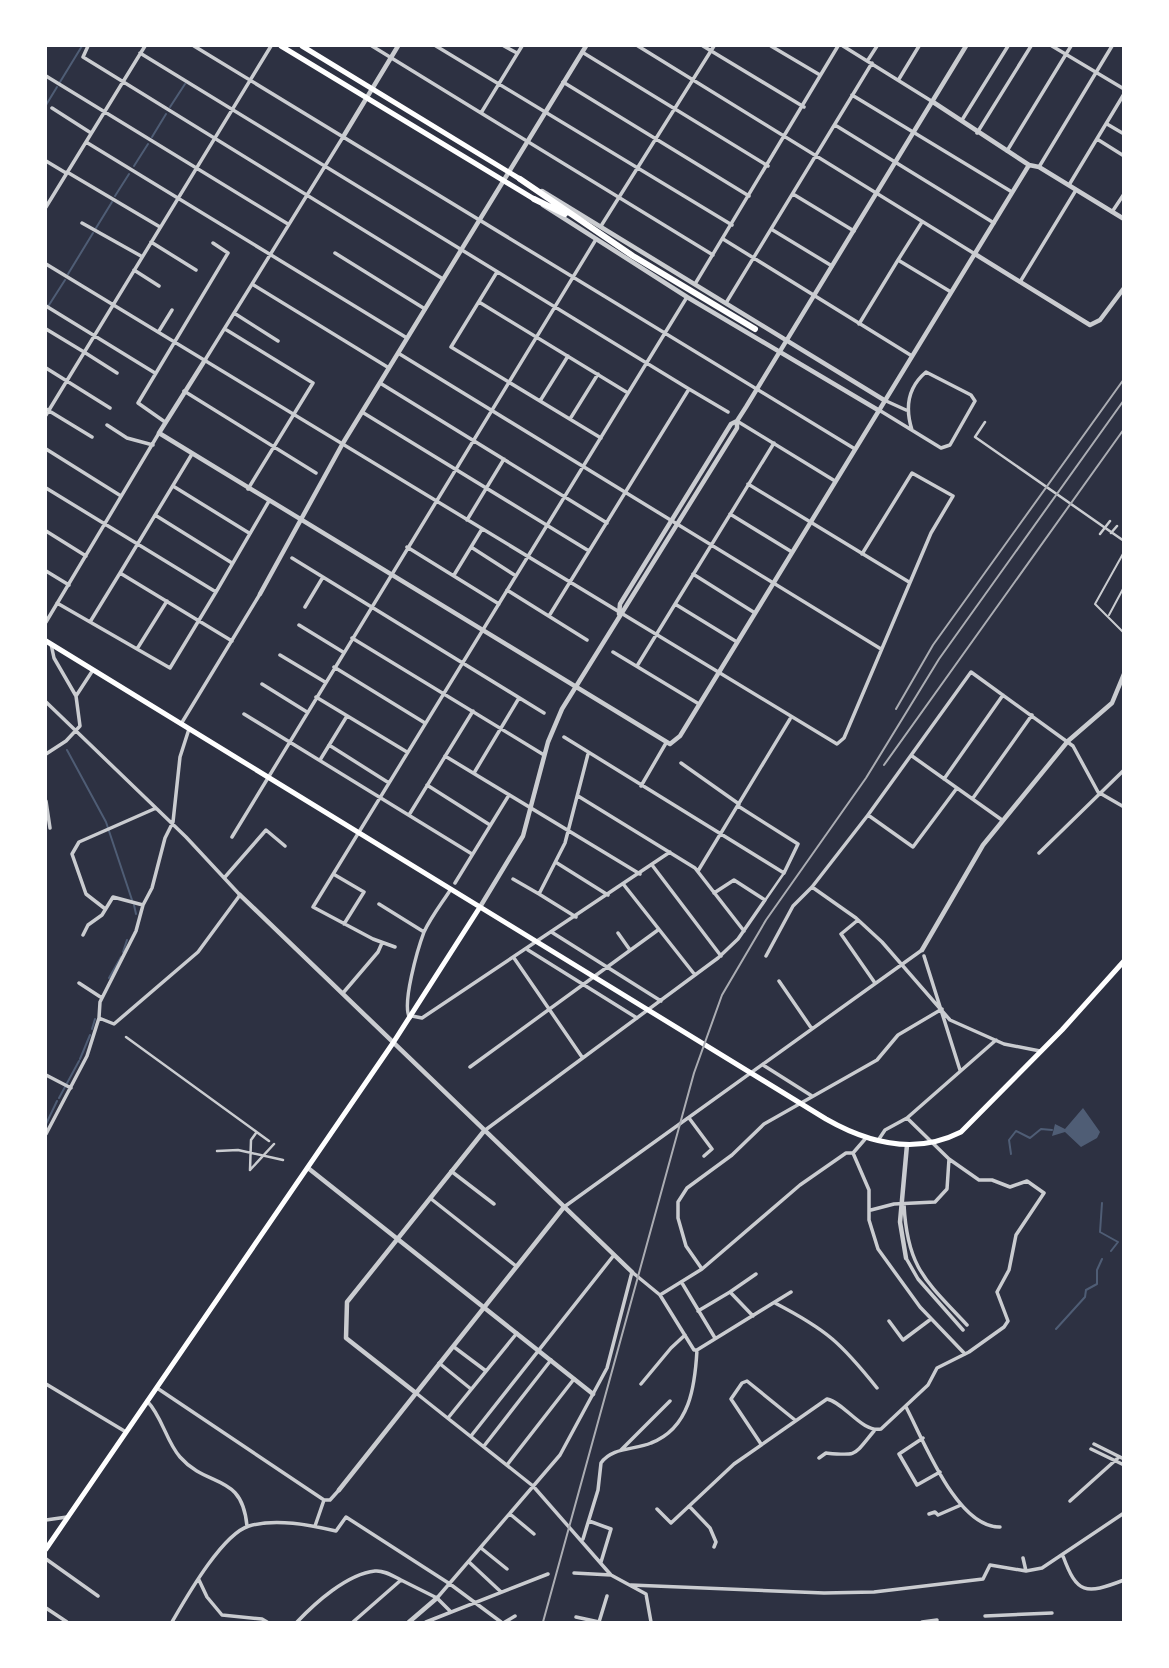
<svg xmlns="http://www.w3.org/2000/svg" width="1169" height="1668" font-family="Arial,sans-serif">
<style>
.water{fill:#4f5d75}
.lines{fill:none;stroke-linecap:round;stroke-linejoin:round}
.stream{stroke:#4f5d75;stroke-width:2}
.service{stroke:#caccd0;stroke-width:2}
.pedestrian{stroke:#caccd0;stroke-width:2.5}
.minor{stroke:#caccd0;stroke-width:3.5}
.tertiary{stroke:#caccd0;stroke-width:4.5}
.primary{stroke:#fff;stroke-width:5}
.motorway{stroke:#fff;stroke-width:6}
.rail{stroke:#abadb3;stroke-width:2}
</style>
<rect width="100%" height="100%" fill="#2d3142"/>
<path class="water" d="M1083,1108L1100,1132L1097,1138L1081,1147L1065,1132L1052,1136L1055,1124L1065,1129Z"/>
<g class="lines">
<path class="stream" d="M60,82L82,46
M46,105L57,87
M170,107L185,84
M152,137L166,114
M134,166L148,144
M115,196L129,174
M96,228L112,202
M68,274L93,233
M49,305L65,280
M46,310V309
M67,750L106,822L132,900
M134,905L136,914
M123,952L127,940
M109,978L121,957
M92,1029L95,1019
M80,1059L90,1035
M59,1098L79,1061
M46,1124L57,1101
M1011,1154L1009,1140L1016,1131L1030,1138L1041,1129L1052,1130
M1102,1203L1100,1232L1118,1242L1111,1251
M1056,1329L1085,1297L1086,1290L1097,1284V1270L1102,1259"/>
<path class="service" d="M1124,552L1095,604L1124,633
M1109,615L1124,587"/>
<path class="pedestrian" d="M985,422L975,437L1124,541
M1111,533L1117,526
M1100,534L1110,521
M766,899L784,873
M126,1037L269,1141
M217,1151L238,1150L283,1160
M250,1170L251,1140L256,1133
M250,1170L274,1144"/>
<path class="minor" d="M88,46L83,57L443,279
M194,46L855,449
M372,46L481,113L522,46
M436,46L732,225
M504,46L517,53
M638,46L975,254
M703,46L804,107
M771,46L820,75
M843,46L933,102
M1052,46L1124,89
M582,52L768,166
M140,53L689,389L549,616
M868,60L877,46
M46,76L288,224
M899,79L919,46
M563,82L749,196
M852,95L1012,192
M52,108L91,133
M481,113L713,255
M962,120L1008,46
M1107,124L1124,134
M835,125L994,223
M977,133L1031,46
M1097,139L1124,156
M86,142L407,338
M1007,151L1071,46
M46,161L66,173
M1039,167L1112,46
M67,172L160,227
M1069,185L1124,94
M793,194L854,231
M46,207L145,46
M1112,212L1124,194
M82,223L141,256
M601,226L714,46
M771,229L832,266
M723,239L912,356
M151,242L196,270
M335,253L425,309
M898,260L922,222
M46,264L837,744L844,738L931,533L953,496L912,473L862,554
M134,270L159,286
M497,272L451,347L601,438
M1020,282L1076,190
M252,284L389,368
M695,284L838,46
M479,302L628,393
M726,303L872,63
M46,306L155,373
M234,313L278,341
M859,324L898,260L951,292
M46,329L84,352
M225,329L313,383L248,489
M159,331L172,310
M84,352L117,373
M398,353L881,649
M205,360L343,137
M46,368L110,408
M380,383L607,523
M689,389L728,412
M184,391L316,473
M884,400L906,410
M540,401L568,356
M46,409L92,437
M879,410L941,448L950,445L975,401L971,395L926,372C907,388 905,408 912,430
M362,412L589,551
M46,415L271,46
M570,419L598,374
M737,421L835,481
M165,422L138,403L228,253L213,243
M107,425L127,438L153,445
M46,449L121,496
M192,454L120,573L232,641
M748,484L909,582
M173,486L249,533
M46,488L216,592L170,668L137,649L167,601
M730,514L792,552
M155,515L232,563
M467,520L504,459
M46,531L86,556
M407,547L499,604
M471,547L516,576
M292,558L544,713
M46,571L69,585
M693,574L755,613
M454,575L482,529
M507,590L587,640
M216,592L269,501
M57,603L137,649
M675,604L737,642
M305,607L323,577
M46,622L159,433
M90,622L120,573
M299,625L343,652
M352,638L544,755
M613,652L699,704
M280,655L325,682
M637,666L774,443
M334,667L425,723
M262,684L307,712
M76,696L93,670
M316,697L407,752
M46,702L186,837L240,895L198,952L114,1024L99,1018
M244,714L472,854
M181,724L260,594
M564,737L784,873L798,844L738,806
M329,745L389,783
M46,754L66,741L80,726L76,696L54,658L51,644
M445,756L640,874
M912,756L1002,820
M320,760L347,716
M681,763L739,804
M474,773L519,698
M944,779L1003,695
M427,785L490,825
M641,786L666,743
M578,796L695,868L744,931
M973,798L1032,715
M46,801L50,828
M409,815L473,711
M868,815L913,847L957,788
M232,837L595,241
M1039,853L1124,770
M557,863L608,895
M652,865L721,956
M698,871L790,719
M335,875L364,892L344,924
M225,877L266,830L285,846
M513,879L539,894
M455,883L509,795
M624,885L695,975
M812,887L856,918L882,942L950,1020L1004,1044L1040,1051
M379,904L424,932
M104,908L86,894L72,854L79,842L154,809
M576,917L539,894L565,843L588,754
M858,920L841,934L875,983
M553,933L661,1001
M618,933L630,950
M83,935L88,925L102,915L113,897L143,905
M395,947L373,939L313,907L687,297
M528,950L637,1018
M766,956L793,906L812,887L868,815L971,672L1073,746L1098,792L1124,807
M924,956L960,1070
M514,958L582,1057
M779,981L812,1029
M79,983L102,998
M343,993L378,952L382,943
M412,1016L422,1018L670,852
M410,1018C401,1006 418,948 424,932C431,917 442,903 451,889
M763,1065L812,1096
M470,1067L658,930
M46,1075L71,1088
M689,1118L712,1149L704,1156
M484,1131L718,958L738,939L765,900L734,880L714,893
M46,1134L87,1056L99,1018L100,1002L136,931L143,905L152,888L165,838L173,822L180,757L189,729
M879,1139L885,1130L907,1118L996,1040
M853,1153L869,1190V1220L878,1249L920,1307L965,1354
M451,1171L494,1204
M430,1198L516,1266
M904,1204C907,1268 926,1281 967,1325
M564,1207L922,950
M871,1210L894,1204L935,1202L947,1189L949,1159L907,1118
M906,1258L918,1279L963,1330
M702,1269L686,1246L678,1218V1202L687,1188L732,1155L764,1124L877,1060L898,1035L942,1009
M682,1283L715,1338
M730,1292L756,1274
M660,1295L694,1350H697L791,1292
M775,1303C827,1330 841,1343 877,1388
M698,1311L730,1292L753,1316
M889,1321L903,1340L931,1319
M454,1347L486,1371
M439,1363L471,1389
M46,1384L126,1432
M641,1384L671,1348L685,1335
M157,1388L324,1500
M416,1393L533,1486L611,1575L646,1594L651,1622
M147,1401C162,1416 166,1441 180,1457C208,1489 242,1472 247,1526
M906,1407C924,1441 957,1528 1000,1527
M448,1418L517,1333
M471,1436L614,1255
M923,1438L899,1454L917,1485L940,1472
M761,1444L731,1399L742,1383L747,1381L795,1420
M1094,1444L1124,1459
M484,1446L551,1360
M1091,1449L1124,1465
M621,1450L670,1401
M819,1458L826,1453C858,1456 853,1456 874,1431
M507,1465L574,1379
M1070,1501L1119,1457
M689,1506L710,1528L716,1542L714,1547
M657,1509L671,1523L734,1464L827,1399C845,1403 862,1433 881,1429L928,1385L937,1368L969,1352L1004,1327L1008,1321L997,1292L1009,1270L1016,1235L1044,1193L1027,1181L1010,1187L992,1180H979L949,1159
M510,1514L534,1534
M929,1514L935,1512L938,1515L961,1505
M46,1520L67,1517
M589,1521L611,1529L601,1562
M315,1526L324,1500H330L339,1490
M583,1539L598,1490L601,1463C612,1447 635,1450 651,1443C690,1428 695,1386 697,1350
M481,1548L507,1569
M1063,1556C1077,1594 1085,1595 1124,1580
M1023,1558L1026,1571
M46,1559L98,1596
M469,1562L500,1591
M574,1573L611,1575
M199,1580L207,1597L222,1615L262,1619L267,1622
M631,1585L824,1593L874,1592L983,1579L990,1565L1026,1571L1042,1568L1124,1513
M437,1598L560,1455L607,1368L632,1272L660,1295L702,1269L800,1185L846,1153H853L866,1138
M46,1608L67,1622
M985,1616L1052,1613
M576,1617L599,1622
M172,1622C186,1598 222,1534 249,1526C276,1518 310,1525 336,1531L346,1517L450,1584L501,1622
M297,1622C315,1603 347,1574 375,1571C384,1570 393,1576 401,1580
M353,1622L401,1580L437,1598L450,1611
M426,1622L548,1574
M505,1622L515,1616
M599,1622L607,1596
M922,1622L937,1620"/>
<path class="tertiary" d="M933,102L1029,165L1039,167L1124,219
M343,137L398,46
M542,191L884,400
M543,205L687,297L878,410
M975,254L1090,325L1100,320L1124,288
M205,360L159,433L670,744L680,736L1029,165
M260,594L343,443L586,46
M619,614L620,604L731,424L737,421L746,407L966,46
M240,895L632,1272
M480,907L523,836L548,742L562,709L737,428V421
M922,950L983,845L1068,741L1112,703L1124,674
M308,1168L593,1394
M906,1258L900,1222L907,1145
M416,1393L346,1338L347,1302L484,1131
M339,1490L564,1207
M409,1622L437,1598"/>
<path class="primary" d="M281,46L534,199
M302,46L520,179
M46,641L826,1119C868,1143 916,1155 961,1132L1062,1030L1124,961
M46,1549L393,1043L480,907"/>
<path class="motorway" d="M520,179L633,256L755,329
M534,199L565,214"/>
<path class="rail" d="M896,709L933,645L1124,379
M884,765L1124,429
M543,1622L694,1073L722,995L766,920L866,778L939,659L1124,400"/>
</g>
<rect width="1169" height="1668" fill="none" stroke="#ffffff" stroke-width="94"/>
</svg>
